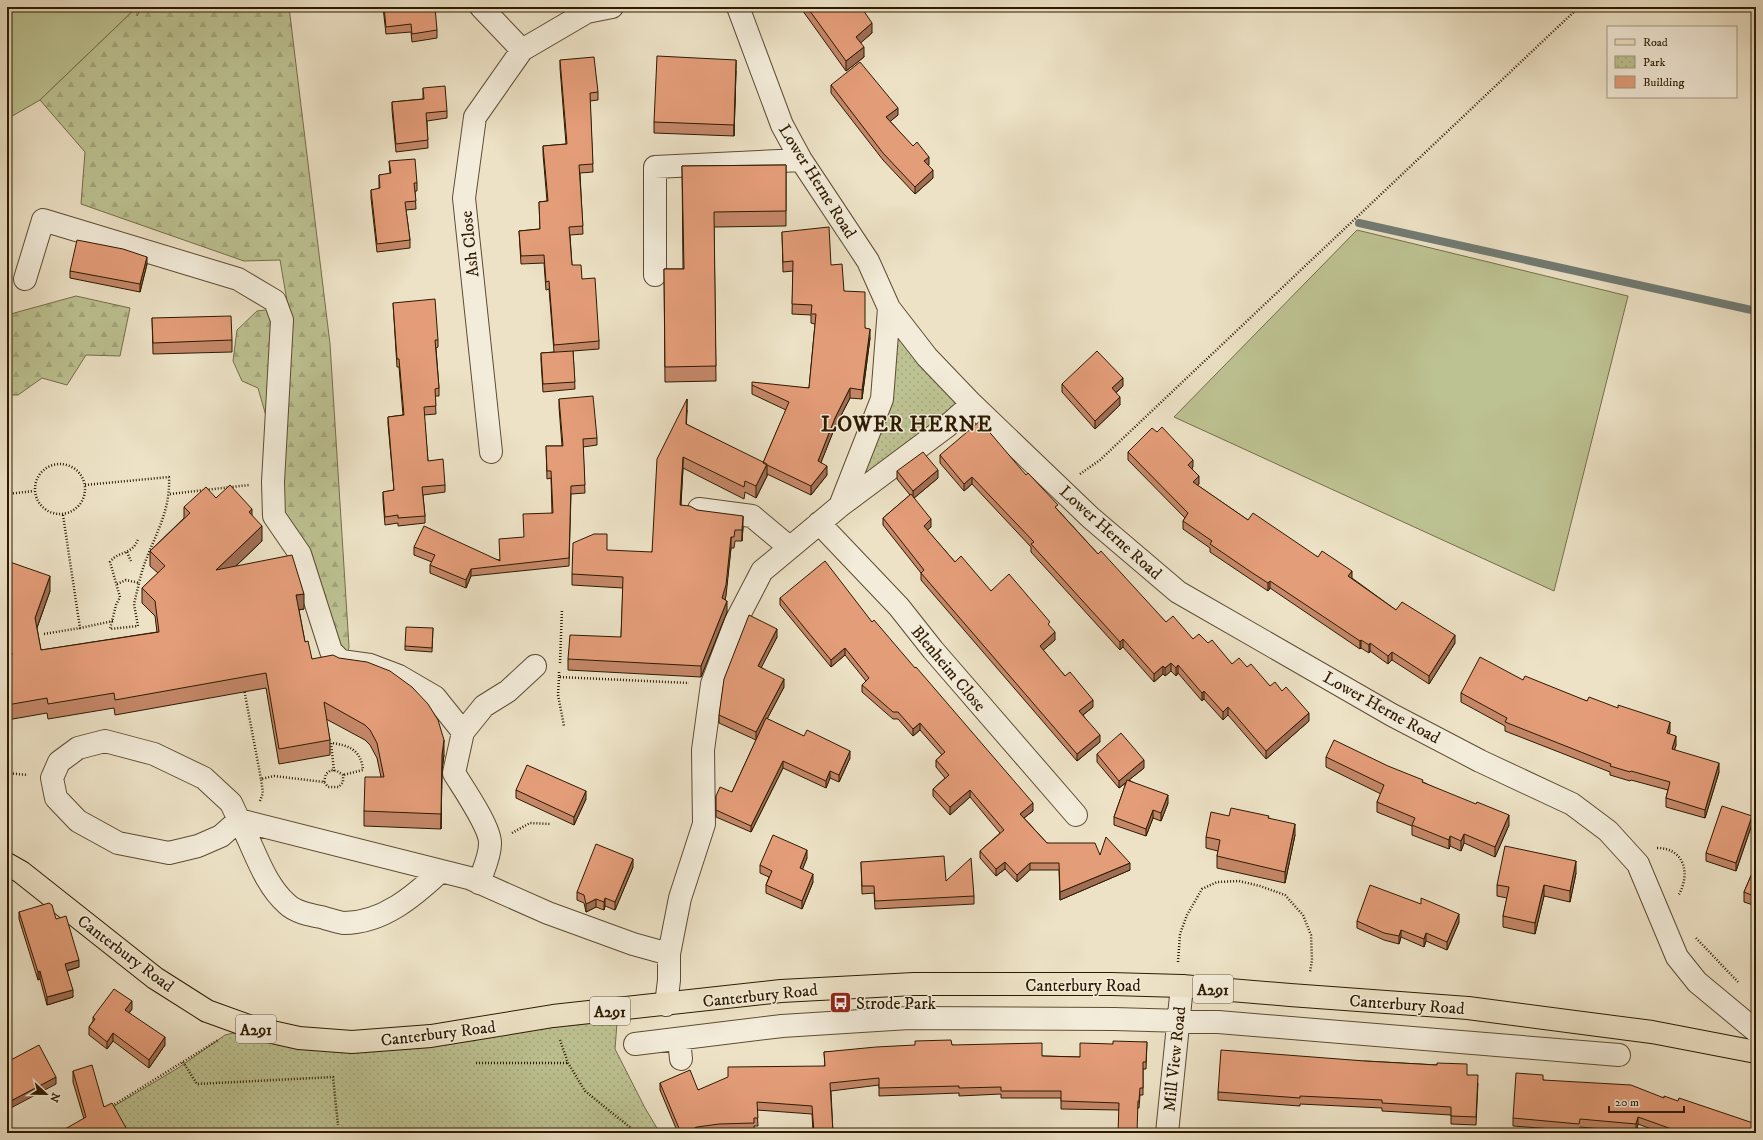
<svg xmlns="http://www.w3.org/2000/svg" width="1763" height="1140" font-family="'IM FELL DW Pica',serif">
<style>
.grass{fill:#bdc292;stroke:#756e49}
.forest{fill:url(#forest-firs);stroke:#756e49}
.park{fill:url(#park-dots);stroke:#756e49}
.lines{fill:none;stroke-linecap:round;stroke-linejoin:round}
.stream{stroke:#717b73;stroke-width:8}
.minor-casing{stroke:#5d4c32;stroke-width:24}
.major-casing{stroke:#2d1a00;stroke-width:24}
.path{stroke:#2d1a00;stroke-width:2.5;stroke-dasharray:1 2;stroke-linecap:butt}
.minor{stroke:#f3ecda;stroke-width:22}
.major{stroke:#ede2c6;stroke-width:22}
.wall{fill:#c48768;stroke:#2d1a00}
.shaded-wall{fill:#a06e55;stroke:#2d1a00}
.building{fill:#e49d79;stroke:#2d1a00}
.labels{text-anchor:middle;stroke-width:3;stroke-linejoin:round;paint-order:stroke}
.shield{fill:#f3ecda;stroke:#685941;stroke-width:1}
.shield-label{font-size:16px;font-weight:bold;fill:#2d1a00}
.street-label{font-size:17px;fill:#2d1a00;stroke:#f3ecda}
.poi-label{font-size:17px;fill:#2d1a00;stroke:#f3ecda;text-anchor:start}
.district-label{font-size:21px;font-weight:bold;letter-spacing:1px;fill:#2d1a00;stroke:#f3ecda}
</style>
<defs>
<pattern id="forest-firs" width="22" height="20" patternUnits="userSpaceOnUse"><rect width="22" height="20" fill="#bdc292"/><path d="M5 1l3.5 6h-7zM16 11l3.5 6h-7z" fill="#a3a67c"/></pattern>
<pattern id="park-dots" width="8" height="8" patternUnits="userSpaceOnUse"><rect width="8" height="8" fill="#bdc292"/><path d="M2 2h.1M6 6h.1" fill="none" stroke="#a3a67c" stroke-width="1.8" stroke-linecap="round"/></pattern>
</defs>
<rect width="100%" height="100%" fill="#ede2c6"/>
<filter id="stains"><feTurbulence type="fractalNoise" baseFrequency=".005" numOctaves="4"/><feColorMatrix values="0 0 0 0 .2 0 0 0 0 .09 0 0 0 0 .02 0 0 0 .5 -.17"/></filter>
<radialGradient id="worn" r=".72"><stop offset=".6" stop-color="#630" stop-opacity="0"/><stop offset="1" stop-color="#630" stop-opacity=".3"/></radialGradient>
<path class="grass" d="M7,7H137L40,100L7,119Z
M1357,230L1628,296L1554,591L1174,417Z"/>
<path class="forest" d="M137,7V16L142,7H289L330,344L349,647L347,657L331,651L319,582L278,534L266,416L258,388L242,381L233,361L237,330L257,311L288,307L280,260L244,261L81,204L85,152L40,100Z
M76,296L130,308L120,356L86,355L67,385L42,378L18,395H7V315Z"/>
<path class="park" d="M889,308L972,404L840,506L882,399Z
M618,1010L615,1049L645,1108L660,1133H69L178,1068L225,1035L253,1028L299,1038Z"/>
<g class="lines">
<path class="stream" d="M1359,223L1756,311"/>
<defs>
<path id="minor" d="M481,7L522,50
M738,7L782,125L801,160L868,261L889,308L882,399L840,506
M655,275V167L801,160
M25,279L43,220L238,279L275,301L282,320L273,482L274,516L300,554L331,651L341,661L370,665L399,676L435,697L463,732L454,773C463,788 491,828 490,844C490,857 483,870 479,883
M889,308L927,357L972,404L1091,518L1178,592L1392,715L1480,761L1572,804L1608,831L1638,864L1677,957L1697,982L1756,1031
M491,452L464,198L475,117L522,50L587,12L612,7
M699,509L752,516L789,547
M819,523L899,607L933,650L1076,815
M463,732L484,706L508,691L535,666
M441,871C414,896 383,923 344,923C337,922 328,919 321,917C310,915 295,912 287,904C263,883 254,847 239,820L221,836L198,846L169,853L118,843L78,821L56,798L52,778L59,762L78,748L105,741L154,754L204,778L231,803L239,820L469,878L548,913L633,944L669,954
M666,1005L669,980V954L680,898L704,824L703,750L712,684L736,621L762,571L840,506L946,427L972,404
M679,1039L681,1059
M635,1044L782,1026L909,1018L1114,1019L1218,1022L1619,1055
M1167,1133L1182,986"/>
<path id="major" d="M7,864L21,872L155,978L207,1011L254,1028L299,1038L352,1042L431,1036L553,1016L781,991L914,984H1111L1182,986L1290,995L1468,1008L1652,1032L1756,1052"/>
</defs>
<use href="#minor" class="minor-casing"/>
<use href="#major" class="major-casing"/>
<path class="path" d="M35 489a25 25 0 1 1 50 0a25 25 0 1 1-50 0Z
M1080,474L1100,460L1579,7
M85,485L169,477C171,519 147,545 139,583
M7,494L34,491
M170,494L249,485
M63,515L80,628L113,621
M127,552L131,561
M117,584L126,580L139,583L134,604L138,626L110,629L116,605L120,597L110,562C119,550 132,556 138,539
M44,634L80,628
M560,663L562,609
M559,672V677L689,683
M559,677L558,695L564,726
M244,689L261,779
M334,771L331,743C349,745 361,750 363,770L343,775
M7,773L28,775
M260,801L263,793L261,779L274,776L324,782L328,787H339L343,782V775L337,771L331,770L326,774L324,782
M512,833L530,823L551,824
M1657,848C1685,848 1691,875 1678,896
M1696,938L1738,982
M1178,962L1180,934L1187,915L1202,889L1217,882L1239,881L1260,886L1285,895L1303,915L1311,935L1312,960L1310,972
M560,1040L568,1063L585,1091L637,1133
M183,1062L197,1084L333,1077L338,1125
M476,1063H568
M112,1106L218,1040"/>
<use href="#minor" class="minor"/>
<use href="#major" class="major"/>
</g>
<path class="wall" d="M383,7H412V10L437,30V38L412,42L411,32L386,34Z
M800,7H861L872,33L860,43L864,57L846,71Z
M560,60L598,92V100L590,101L593,172L580,173L583,234L570,235L572,265L582,279L599,341V349L573,351L575,389L543,392L541,361V353L554,352L549,289L546,290L544,263L521,264L519,231L540,229L539,202L547,201L543,154V146L566,144L560,68Z
M736,71L734,136L654,133V122Z
M831,85L898,115L890,121L929,165H928L933,178L915,194L883,160L831,93Z
M423,88L447,111V118L427,121L428,148L396,152L392,110V102L423,99Z
M389,161L417,183V191H415L416,209L406,210L410,240V248L377,252L371,198V190L379,189V175L390,174Z
M786,165V226L714,227L716,381L665,382L664,269H683L682,166Z
M782,232L831,265L844,291L865,328L870,338L862,399L850,398L835,427L821,462L827,475L811,495L767,474V476L756,498L745,492L744,499L683,468L681,505L697,510L743,527L742,541H735L734,548H731L725,600L727,612L701,677L568,670V659L621,637L623,588L572,585V574L652,552L687,410L686,424L763,463L786,410L752,394V385L809,388L815,324L811,323V315L792,314L793,271L783,272Z
M147,264L140,292L70,278V271Z
M393,303L438,340V347L436,348L439,388V396H435L436,414L424,415L428,461L445,485V492L423,495L425,516V523L398,526V523L385,525L383,500V492L394,490L388,424V417L403,415L399,367H397Z
M152,318L232,340V352L153,354Z
M1062,384L1123,386L1116,393L1120,405L1095,429L1062,392Z
M559,399L597,438V445L583,447L585,493L571,494L569,566L471,576L466,588L430,573V565L432,562L414,555V547L500,560L552,513L551,478L547,479L546,446H562L559,407Z
M1128,452L1193,467L1192,468L1199,484L1197,485L1248,520L1318,557L1352,578L1396,610L1455,643L1429,684L1392,660L1388,664L1370,651L1369,653L1361,648L1360,649L1270,588L1268,591L1210,552V548L1183,529V521L1185,518L1128,460Z
M940,455L1026,475L1098,554L1166,622L1193,639L1208,643L1232,664L1247,667L1270,686L1309,721L1266,759L1228,715L1223,720L1204,699L1202,701L1178,673L1176,676L1171,671L1165,676L1163,674L1154,682L1123,647L1120,650L1031,552V547L972,484L964,491L940,463Z
M897,471L938,478L914,498L931,527L927,530L955,562L991,591L1050,627L1055,640L1043,650L1065,676L1093,707L1083,715L1100,742L1077,761L921,580V573L883,525V518L910,495L897,479Z
M216,498L252,516L262,541L236,566L304,609L299,610L305,642L312,659L444,755L442,770L441,829L364,826V811L381,777L377,758L370,745L365,740L326,719L330,740V755L279,764L266,688L115,715L114,708L48,719L47,713L7,720V656H10L7,641V557L8,561L50,591L37,628L41,650L157,632L155,616L142,603V588L158,573L150,566V551L184,518V507Z
M780,598L872,622L1033,811L1024,818L1047,843L1100,855L1130,870L1060,900L1059,870H1030L1017,882L1005,869L996,876L980,858V851L1000,833L970,797L950,815L933,796V789L945,778L936,767V760L942,755L920,730L913,736L898,719H893L862,692V685L866,681L845,655L831,667L780,605Z
M433,628L432,652L405,650V646Z
M777,637L761,667L784,687L767,719L850,758L839,782L830,778L826,788L783,768L751,832L716,817V796L732,792L756,740L719,723V715Z
M1523,680L1587,701L1670,731L1669,734L1676,745L1674,750L1719,772L1705,818L1666,807V798L1668,790L1631,780L1630,781L1610,775V772L1505,731V726L1461,702V693Z
M1097,754L1144,768L1129,780L1168,803L1161,821L1153,818L1146,836L1114,825V817L1126,783L1119,788L1097,762Z
M1326,757L1423,782L1509,825L1495,857L1464,843L1461,851L1450,846L1449,849L1412,835V826L1377,812V802L1381,794L1326,767Z
M516,790L586,799L574,825L516,798Z
M1229,816L1269,818L1295,835L1285,883L1217,868V856L1218,851L1206,848V837Z
M1752,824L1736,871L1706,861V853Z
M807,858L802,869L813,882L802,909L766,893V885L769,877L760,873V865Z
M861,862L946,881L974,896V904L875,909L874,893L862,894Z
M1756,864V906L1744,902V892Z
M633,867L615,910L605,906L604,910L596,907L586,912L584,903L577,900V892Z
M1576,873L1570,902L1544,896L1535,934L1503,927V916L1507,898L1497,896V885Z
M19,912L56,919L79,967L67,971L73,997L47,1005L40,979L38,980L19,919Z
M1357,921L1459,922L1447,950L1426,941L1424,947L1401,937L1399,944L1384,940L1357,928Z
M132,1009L129,1013L165,1045L149,1068L113,1041L107,1049L89,1035V1027L93,1021V1017Z
M1147,1042L1146,1069H1143V1095H1140L1139,1108L1118,1110L1061,1109V1098H1001V1094L959,1096V1093L879,1096V1085L831,1091L833,1133H813L812,1114L757,1110L758,1126H754V1131H719L708,1133H678L660,1090V1083L698,1090L825,1066L824,1052L952,1045L1042,1056L1080,1057L1113,1044Z
M1365,1061L1437,1065L1467,1075L1478,1083L1476,1125L1451,1124V1115L1382,1111V1108L1300,1104V1106L1218,1100V1092Z
M73,1071L104,1107L84,1119L73,1082Z
M1543,1080L1756,1133H1662L1638,1124L1636,1132L1580,1127L1579,1131L1513,1126V1118Z"/>
<path class="shaded-wall" d="M872,23V33L856,47V37Z
M864,47V57L846,71V61Z
M736,60V71L734,136V125Z
M898,108V115L886,125V117Z
M929,157V165L924,169V161Z
M933,170V178L915,194V187Z
M147,257V264L140,292V284Z
M870,329V338L862,399V390Z
M1123,378V386L1112,396V388Z
M850,388V398L835,427L818,470V461L835,418Z
M1120,397V405L1095,429V421Z
M687,399V410L686,435V424Z
M683,457V468L680,516V505Z
M1193,460V467L1188,472V465Z
M767,464V476L756,498V486Z
M827,466V475L811,495V486Z
M938,470V478L913,499V491Z
M1199,476V484L1193,490V482Z
M972,477V484L964,491V484Z
M252,509V524L249,512Z
M743,516V527L742,541V530Z
M931,519V527L924,533V526Z
M262,526V541L216,585V570Z
M731,537V548L726,596L722,610V598Z
M471,569V576L466,588V580Z
M1352,571V579L1348,576Z
M50,576V591L35,633V618Z
M1270,581V588L1268,591V583Z
M304,594V609L296,610V595Z
M727,601V612L701,677V666Z
M777,629V637L758,674V666Z
M1055,632V640L1040,653V646Z
M1455,635V643L1429,684V676Z
M1123,639V647L1120,650V642Z
M1361,640V648L1360,649V641Z
M1370,643V651L1369,653V645Z
M845,648V655L831,667V660Z
M1392,652V660L1388,664V656Z
M1171,663V671L1165,676V668Z
M1178,665V673L1176,676V668Z
M1163,666V674L1154,682V674Z
M784,679V687L756,740V732Z
M1204,691V699L1202,701V693Z
M1093,700V707L1079,718V711Z
M1228,707V715L1223,720V712Z
M1309,713V721L1266,759V751Z
M1670,722V731L1667,742V733Z
M920,723V730L913,736V729Z
M1100,735V742L1077,761V754Z
M1676,736V745L1672,758V749Z
M444,740V755L442,770L441,829L442,755Z
M850,751V758L839,782V775Z
M1144,760V768L1119,788V781Z
M783,761V768L751,832V826Z
M1719,763V772L1705,818V810Z
M830,771V778L826,788V781Z
M970,790V797L950,815V807Z
M586,791V799L574,825V817Z
M1168,795V803L1161,821V813Z
M1033,803V811L1020,821V814Z
M1153,810V818L1146,836V829Z
M1509,815V825L1495,857V847Z
M1752,816V824L1736,871V863Z
M1295,824V835L1285,883V872Z
M1464,834V843L1461,851V841Z
M1450,836V846L1449,849V840Z
M807,850V858L800,876V868Z
M633,859V867L615,910V902Z
M1576,861V873L1570,902V891Z
M1005,862V869L996,876V869Z
M1030,863V870L1017,882V875Z
M1130,863V870L1060,900V892Z
M813,874V882L802,909V901Z
M1544,885V896L1535,934V923Z
M605,898V906L604,910V902Z
M596,899V907L586,912V904Z
M1459,914V922L1447,950V942Z
M1401,930V937L1399,944V936Z
M1426,933V941L1424,947V939Z
M79,960V967L65,971V964Z
M40,971V979L38,980V972Z
M73,990V997L47,1005V997Z
M132,1001V1009L125,1018V1010Z
M113,1033V1041L107,1049V1042Z
M165,1037V1045L149,1068V1060Z
M56,1077V1084L7,1110V1103Z
M1638,1117V1124L1636,1132V1124Z
M697,1127V1133H684Z"/>
<path class="building" d="M384,7H412V10L435,7L437,30L412,34L411,24L386,27Z
M807,7H861L872,23L856,37L864,47L846,61Z
M657,56L736,60L734,125L654,122Z
M594,57L598,92L590,93L593,164L579,165L583,226L569,227L572,265H581L582,279L595,278L599,341L554,345L549,281L546,282L544,255L521,256L519,231L540,229L539,202L548,201L543,146L567,144L560,60Z
M860,62L898,108L886,117L913,146L917,142L929,157L924,161L933,170L915,187L883,153L831,85Z
M445,86L447,111L426,113L428,140L396,144L392,102L424,99L423,88Z
M415,159L417,183H414L416,201L405,202L410,240L377,244L371,190L380,188L379,175L391,173L389,161Z
M786,165V211L714,212L716,366L665,367L664,269H684L682,166Z
M829,227L831,265L842,264L844,291L865,292V328L870,329L862,390L850,388L835,418L818,461L827,466L811,486L763,463L789,402L752,385V382L809,388L816,314H811L812,305L792,304L793,261L783,262L782,232Z
M77,240L123,249L147,257L140,284L70,271Z
M435,299L438,340H435L439,388L435,389L436,406L424,407L428,461L443,459L445,485L422,487L425,516L398,518V515L385,517L383,492L394,490L388,417L404,415L399,359H397L393,303Z
M231,316L232,340L153,343L152,318Z
M573,351L575,382L543,384L541,353Z
M1097,351L1123,378L1112,388L1120,397L1095,421L1062,384Z
M593,396L597,438L583,439L585,485L571,486L569,558L471,569L466,580L430,565L435,555L414,547L424,526L500,561L499,539L524,537L523,514L553,513L551,471H547L546,446H563L559,399Z
M687,399L686,424L767,464L756,486L745,481L744,487L683,457L680,505L690,506L697,510L743,516L742,530H735L734,537H731L726,585L722,598L727,601L701,666L568,659L570,635L621,637L623,577L572,574L573,543L594,534H607V550L652,552L657,459Z
M980,421L1026,475L1028,473L1058,505L1055,507L1098,554L1101,551L1166,622L1173,616L1193,639L1199,634L1208,643L1212,640L1232,664L1239,658L1247,667L1251,664L1270,686L1275,682L1282,691L1286,687L1309,713L1266,751L1228,707L1223,712L1204,691L1202,693L1178,665L1176,668L1171,663L1165,668L1163,666L1154,674L1123,639L1120,642L1031,544L1034,542L972,477L964,484L940,455Z
M1162,427L1193,460L1188,465L1199,476L1193,482L1248,520L1253,513L1318,557L1322,551L1352,571L1348,576L1396,610L1402,602L1455,635L1429,676L1392,652L1388,656L1370,643L1369,645L1361,640L1360,641L1270,581L1268,583L1251,572L1210,544L1212,541L1183,521L1188,513L1128,452L1152,428L1157,432Z
M923,452L938,470L913,491L897,471Z
M230,485L252,509L249,512L262,526L216,570L292,555L304,594L296,595L305,642L308,641L312,659L333,655L339,658L367,662L390,671L412,687L428,704L438,720L444,740L442,755L441,814L364,811L365,777H384L377,743L370,730L365,725L324,702L330,740L279,749L266,673L115,700L114,693L48,704L47,698L7,705V656L12,655L7,626V561L50,576L35,618L41,650L159,632L155,601L142,588L165,566L150,551L190,513L184,507L206,487L216,498Z
M911,494L931,519L924,526L955,562L961,556L991,591L1009,574L1050,622L1048,624L1055,632L1040,646L1065,676L1070,672L1093,700L1079,711L1100,735L1077,754L921,573L924,570L883,518Z
M825,561L872,622L874,620L915,668L916,667L1033,803L1020,814L1047,843H1095L1100,855L1106,837L1130,863L1060,892L1059,863H1030L1017,875L1005,862L996,869L980,851L1004,830L970,790L950,807L933,789L949,775L936,760L945,752L920,723L913,729L898,712H893L862,685L869,678L845,648L831,660L780,598Z
M749,615L777,629L758,666L784,679L756,732L719,715L724,679Z
M406,627L433,628L432,648L405,646Z
M1480,657L1523,680L1525,676L1587,701L1589,697L1618,708V705L1670,722L1667,733L1676,736L1672,749L1719,763L1705,810L1666,798L1670,782L1631,771L1630,772L1610,766L1611,764L1505,722L1507,718L1461,693Z
M766,718L804,736L807,730L850,751L839,775L830,771L826,781L783,761L751,826L716,810V796L720,787L732,792Z
M1121,733L1144,760L1119,781L1097,754Z
M1334,740L1388,766L1423,780L1422,782L1476,804L1477,802L1509,815L1495,847L1464,834L1461,841L1450,836L1449,840L1412,825L1415,818L1377,802L1384,785L1326,757Z
M527,765L586,791L574,817L516,790Z
M1127,780L1168,795L1161,813L1153,810L1146,829L1114,817Z
M1722,806L1752,816L1736,863L1706,853Z
M1231,808L1269,816L1268,818L1295,824L1285,872L1217,856L1220,840L1206,837L1211,812L1229,816Z
M773,835L807,850L800,868L813,874L802,901L766,885L772,871L760,865Z
M596,844L633,859L615,902L605,898L604,902L596,899L586,904L584,895L577,892Z
M1505,846L1576,861L1570,891L1544,885L1535,923L1503,916L1509,887L1497,885Z
M944,856L946,881L971,858L974,896L875,901L874,886H862L861,862Z
M1756,864V897L1744,892Z
M1370,885L1421,904V898L1459,914L1447,942L1426,933L1424,939L1401,930L1399,936L1384,933L1357,921Z
M49,903L52,905L56,919L66,916L79,960L65,964L73,990L47,997L40,971L38,972L19,912Z
M114,989L132,1001L125,1010L165,1037L149,1060L113,1033L107,1042L89,1027L95,1019L93,1017Z
M951,1040L952,1045L1042,1043V1056L1080,1057V1043L1113,1044V1041L1147,1042L1146,1062H1143V1088H1140L1139,1101H1138L1137,1133H1118L1119,1103L1061,1101V1091H1001V1087L959,1088V1086L879,1088V1078L830,1083L833,1133H814L812,1106L757,1102L758,1118H754V1123L719,1124L697,1127L684,1133H681L660,1083L690,1070L698,1090L728,1077V1067L825,1066L824,1052L876,1047L915,1045V1041Z
M39,1045L56,1077L7,1103V1062Z
M1221,1050L1365,1061L1437,1065V1063L1467,1064V1075H1478L1476,1117L1451,1116V1107L1382,1103V1100L1300,1096V1098L1218,1092Z
M92,1065L104,1107L112,1103L129,1133H58L86,1117L73,1071Z
M1516,1073L1543,1075V1080L1631,1085L1664,1098V1096L1678,1101L1679,1098L1756,1124V1133H1683L1638,1117L1636,1124L1580,1119L1579,1124L1513,1118Z"/>
<defs>
<symbol id="bus-square" viewBox="-11 -11 22 22"><rect x="-9" y="-9" width="18" height="18" rx="4" fill="#8f2418" stroke="#f3ecda"/><path d="M-5-6H5V4H4V6H2V4H-2V6H-4V4H-5ZM-3.5-4V0h7V-4ZM-3.5 1.2v1.5H-2V1.2ZM2 1.2v1.5H3.5V1.2Z" fill="#fff"/></symbol>
</defs>
<g fill-rule="evenodd">
<use href="#bus-square" x="828" y="990" width="25" height="25"/>
</g>
<g class="labels">
<g class="shield">
<rect x="1193" y="975" width="40" height="28" rx="3"/>
<rect x="590" y="997" width="40" height="28" rx="3"/>
<rect x="236" y="1015" width="40" height="28" rx="3"/>
</g>
<g class="shield-label">
<text x="1213" y="995">A291</text>
<text x="610" y="1017">A291</text>
<text x="256" y="1035">A291</text>
</g>
<g class="street-label">
<text transform="translate(818 181) rotate(58)" y="6">Lower Herne Road</text>
<text transform="translate(469 244) rotate(-96)" y="6">Ash Close</text>
<text transform="translate(1111 532) rotate(42)" y="6">Lower Herne Road</text>
<text transform="translate(949 668) rotate(50)" y="6">Blenheim Close</text>
<text transform="translate(1382 707) rotate(29)" y="6">Lower Herne Road</text>
<text transform="translate(126 953) rotate(37)" y="6">Canterbury Road</text>
<text x="1083" y="991">Canterbury Road</text>
<text transform="translate(760 995) rotate(-6)" y="6">Canterbury Road</text>
<text transform="translate(1407 1004) rotate(4)" y="6">Canterbury Road</text>
<text transform="translate(438 1033) rotate(-7)" y="6">Canterbury Road</text>
<text transform="translate(1174 1059) rotate(-84)" y="6">Mill View Road</text>
</g>
<g class="poi-label">
<text x="856" y="1009">Strode Park</text>
</g>
<g class="district-label">
<text x="907" y="431">LOWER HERNE</text>
</g>
</g>
<rect width="1763" height="1140" fill="none" stroke="#ede2c6" stroke-width="24"/>
<rect x="8" y="8" width="1747" height="1124" fill="none" stroke="#2d1a00" stroke-width="2"/>
<rect x="12" y="12" width="1739" height="1116" fill="none" stroke="#2d1a00"/>
<rect x="1607" y="26" width="130" height="72" fill="#f3ecda" stroke="#a49883"/>
<rect x="1615" y="39" width="20" height="6" fill="#ede2c6" stroke="#a49883"/>
<text x="1643" y="46" font-size="12" fill="#2d1a00">Road</text>
<rect x="1615" y="56" width="20" height="12" fill="url(#park-dots)" stroke="#a49883"/>
<text x="1643" y="66" font-size="12" fill="#2d1a00">Park</text>
<rect x="1615" y="76" width="20" height="12" fill="#e49d79" stroke="#a49883"/>
<text x="1643" y="86" font-size="12" fill="#2d1a00">Building</text>
<g transform="translate(46 1094) rotate(112)" stroke="#f3ecda" stroke-width="3" paint-order="stroke">
<path d="M0-3L7 15L0 10L-7 15Z" fill="#2d1a00"/>
<text y="-6" font-size="11" font-weight="bold" text-anchor="middle" fill="#2d1a00">N</text>
</g>
<path d="M1609 1106v6h75v-6" fill="none" stroke="#2d1a00" stroke-width="2"/>
<text x="1615" y="1106" font-size="12" fill="#2d1a00" stroke="#f3ecda" stroke-width="3" paint-order="stroke">20 m</text>
<rect width="100%" height="100%" filter="url(#stains)"/>
<rect width="100%" height="100%" fill="url(#worn)"/>
</svg>
